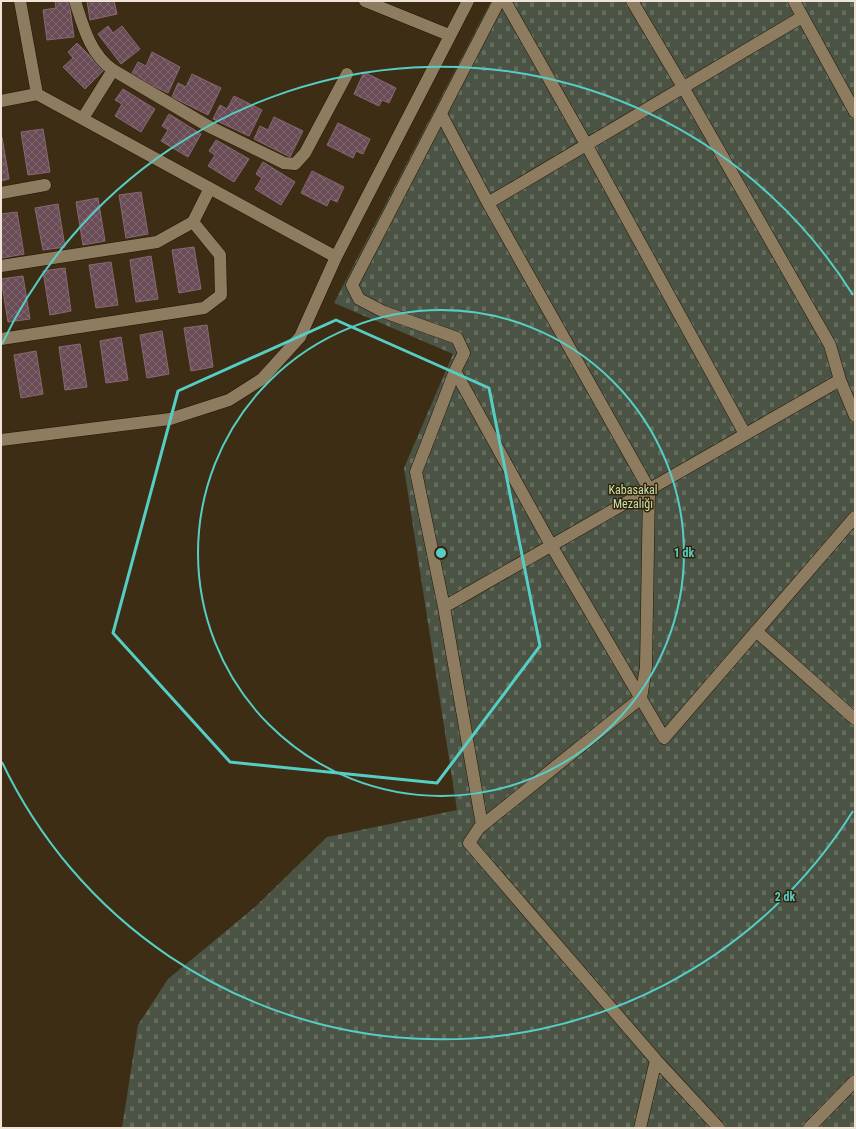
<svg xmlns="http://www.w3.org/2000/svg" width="856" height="1129" font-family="'Roboto Condensed',sans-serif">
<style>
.cemetery{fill:url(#cemetery-stones)}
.building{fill:url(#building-cross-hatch);stroke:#8a6873}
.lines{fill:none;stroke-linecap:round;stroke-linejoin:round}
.minor-casing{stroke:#241500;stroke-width:13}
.minor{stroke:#8e7c61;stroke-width:12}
.marked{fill:none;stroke:#55cec5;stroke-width:3;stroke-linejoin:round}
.ring{fill:none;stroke:#55cec5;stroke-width:2}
.labels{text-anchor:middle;stroke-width:3;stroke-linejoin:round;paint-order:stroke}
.park-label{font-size:12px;fill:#c5e1af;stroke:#33230a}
.centre{fill:#55cec5;stroke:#33230a;stroke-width:2}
.ring-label{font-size:12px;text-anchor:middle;font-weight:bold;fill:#55cec5;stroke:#33230a;stroke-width:3;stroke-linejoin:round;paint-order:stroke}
</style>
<defs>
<pattern id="cemetery-stones" width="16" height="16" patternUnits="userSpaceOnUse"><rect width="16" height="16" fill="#4a5344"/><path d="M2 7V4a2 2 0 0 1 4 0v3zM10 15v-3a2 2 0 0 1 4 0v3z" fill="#646c5e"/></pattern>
<pattern id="building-cross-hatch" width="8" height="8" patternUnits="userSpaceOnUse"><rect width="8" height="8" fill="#6a4c56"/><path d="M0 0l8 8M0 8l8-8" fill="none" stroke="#80666e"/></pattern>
</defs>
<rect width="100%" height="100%" fill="#3d2d14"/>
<path class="cemetery" d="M491,1H855V1128H122L138,1025L168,979L255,907L327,837L457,810L404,468L453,354L334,303Z"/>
<path class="building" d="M55,1H69L74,37L47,40L43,10L56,8Z
M87,1H114L117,14L90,20Z
M108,26L113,33L122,26L140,49L121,64L98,34Z
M77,43L104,70L85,89L63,67L73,58L68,52Z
M152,52L180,67L168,93L131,75L138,62L146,66Z
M364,72L396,88L389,103L382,100L379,106L354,94Z
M192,74L221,88L208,115L172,97L178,83L186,87Z
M123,89L155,109L141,132L115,116L122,104L115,100Z
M234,96L262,110L249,136L213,119L220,105L227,109Z
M169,114L201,134L188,157L161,141L168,130L162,126Z
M274,117L303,131L290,157L254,139L260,126L268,130Z
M338,123L370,139L363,154L356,151L353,158L327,145Z
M43,129L50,172L28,175L21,132Z
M1,137H2L9,179L1,181Z
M216,140L249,159L234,182L208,166L215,155L209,151Z
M263,162L295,182L281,205L255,189L262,178L256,174Z
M312,171L344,187L337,202L330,199L327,206L301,193Z
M141,192L148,234L126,238L119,195Z
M98,198L105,241L83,245L76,202Z
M58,204L65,247L43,250L35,208Z
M17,212L24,254L2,258L1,214Z
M194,247L201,289L179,293L172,250Z
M151,256L158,299L136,302L130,260Z
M111,262L118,305L96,308L89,265Z
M65,268L71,311L50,315L43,271Z
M23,276L30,319L8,322L1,279Z
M207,325L213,367L191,371L184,328Z
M162,331L169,374L147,378L140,335Z
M121,337L128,380L106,383L100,341Z
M80,344L87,387L65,390L59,347Z
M36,351L43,394L21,398L14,355Z"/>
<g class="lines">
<defs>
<path id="minor" d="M20,1L37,94L336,257
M75,1C83,26 90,54 113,70
M365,1L449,35
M505,1L586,144L745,434
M632,1L683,87L830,345L840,380L855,416
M794,1L855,112
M1,101L37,94
M441,114L488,203L649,489L646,667L641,698L479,828L469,843L656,1060L719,1128
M83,118L113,70L208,126L284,163L295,164L305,153L347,74
M1,193L45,185
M488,203L802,17
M1,266L157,242L193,222
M1,339L204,308L221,295L220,255L193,222L210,188
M455,371L551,545L664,738L855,517
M1,440L170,419L229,400L262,379L300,337L336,257L468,1
M444,607L840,380
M756,631L855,719
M482,825L444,607L416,472L455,371L464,353L457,338L384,312L359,299L352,285L499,1
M640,1128L656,1060
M809,1128L855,1081"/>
</defs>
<use href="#minor" class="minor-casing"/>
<use href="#minor" class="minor"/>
</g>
<path class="marked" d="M336,320L489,388L540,646L437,783L230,762L113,633L178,391Z"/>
<g class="ring">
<circle cx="441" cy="553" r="243"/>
<path d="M853 811A486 486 0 0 1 2 762M2 344A486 486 0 0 1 853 295"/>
</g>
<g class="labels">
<g class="park-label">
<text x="633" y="494">Kabasakal<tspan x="633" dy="14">Mezalığı</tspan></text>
</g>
</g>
<circle cx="441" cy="553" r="6" class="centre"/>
<g class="ring-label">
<text x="684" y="557">1 dk</text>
<text x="785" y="901">2 dk</text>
</g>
<rect width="856" height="1129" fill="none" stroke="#efe4d6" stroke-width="4"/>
</svg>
